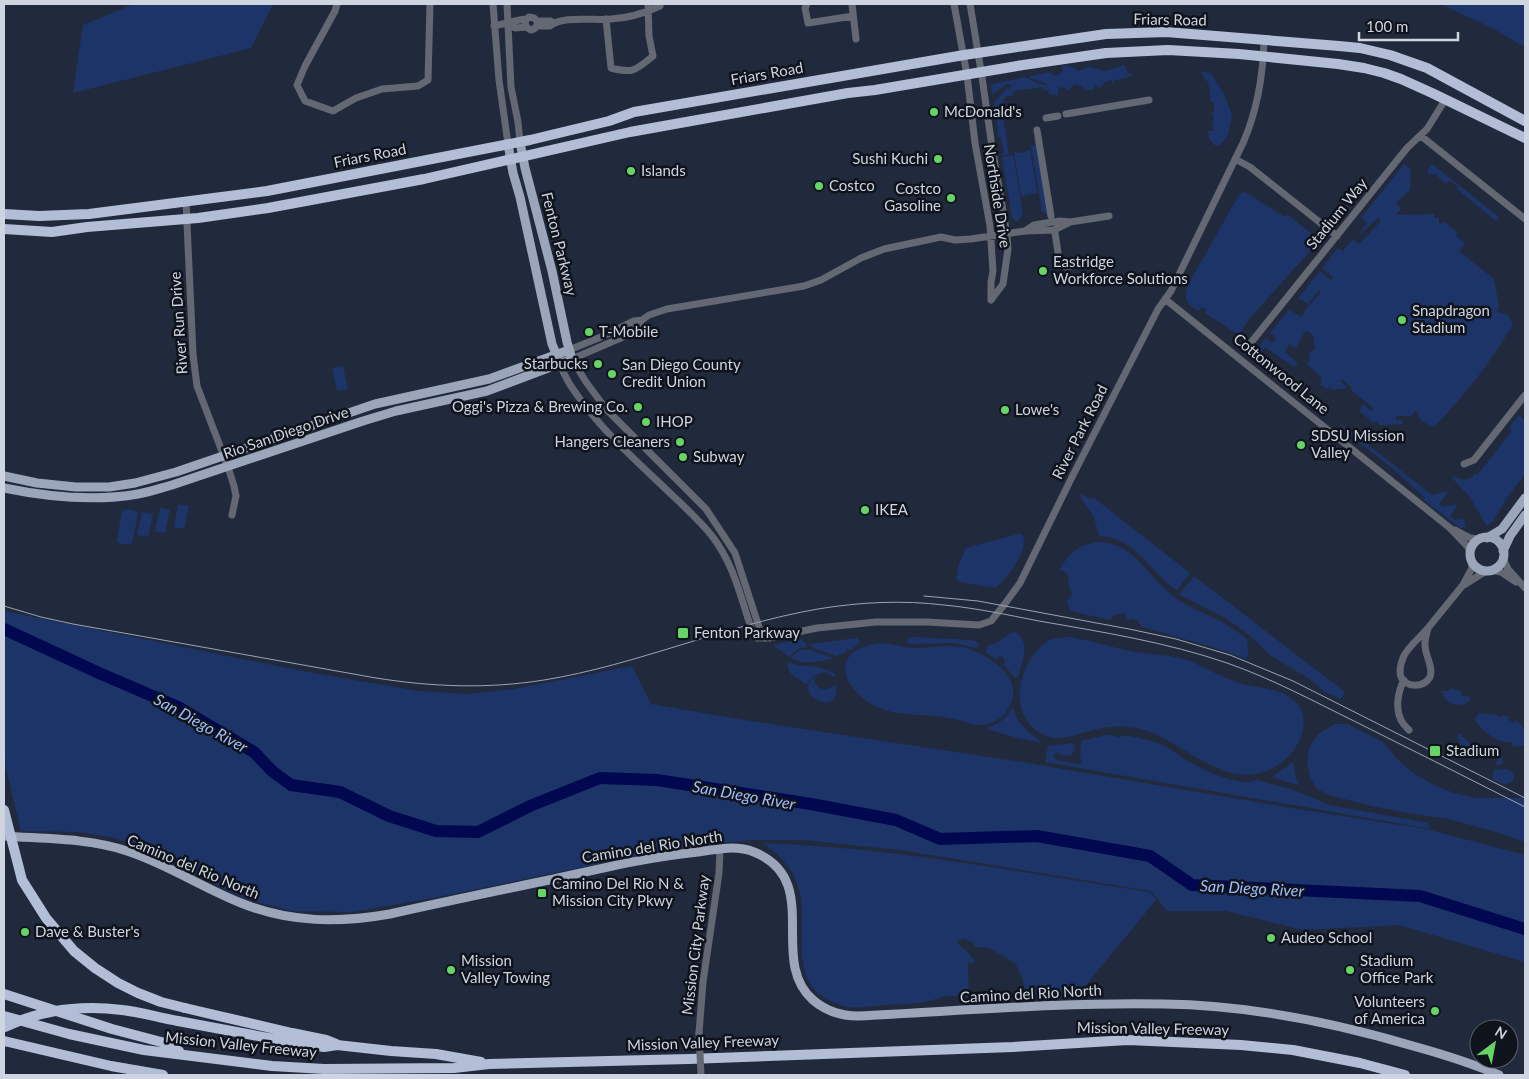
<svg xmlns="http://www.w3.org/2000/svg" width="1529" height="1079" font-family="Lato,sans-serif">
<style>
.green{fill:#1d3469}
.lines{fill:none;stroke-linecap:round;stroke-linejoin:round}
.river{stroke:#01084f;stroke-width:12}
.minor{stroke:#636872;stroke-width:7}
.major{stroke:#9ca6ba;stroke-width:9}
.highway{stroke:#b2bed6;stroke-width:10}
.tram{stroke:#9ca3b1;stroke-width:1}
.minor-bridge{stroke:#636872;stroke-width:7}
.highway-bridge{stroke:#b2bed6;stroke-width:10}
.poi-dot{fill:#67d466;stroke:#0f131b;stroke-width:2}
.labels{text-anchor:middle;stroke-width:5;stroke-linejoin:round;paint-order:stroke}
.street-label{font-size:15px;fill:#ced4e0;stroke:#0f131b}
.poi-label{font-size:15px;fill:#ced4e0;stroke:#0f131b;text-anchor:start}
.water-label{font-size:16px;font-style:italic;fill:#a1befb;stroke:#0f131b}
</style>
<rect width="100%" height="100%" fill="#212a3d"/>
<path class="green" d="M134,4H273L251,48L73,93L83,25Z
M1440,4H1525V47L1492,28Z
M1124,65L1128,73L1134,74L1126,78L1115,80L1112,85V80L1104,82L1103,85L1099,88L1095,84L1093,90H1087L1077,84L1072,86L1068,91L1064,87L1058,88V95H1054L1048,93L1049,90L1045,91L1043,87L1015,91L1012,96H1006L1003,100L1005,106L1002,111L1009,154L1002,156V154L1004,153L1001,138H999L994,103L1006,89H1010L1012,85L1006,84L992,95L991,86L992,84L1025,77L1037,83L1046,85L1049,90L1047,84L1030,78V76L1051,72L1054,76L1058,75L1063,71L1062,66H1070L1076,69L1077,71L1090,67L1106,71Z
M1204,71L1211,74L1224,94L1232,115L1228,135L1220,145H1214L1209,138L1208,131H1214L1212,123L1214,120L1212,113L1214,111V103L1211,101L1209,84L1201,73Z
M1034,143H1037L1049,214L1047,215L1042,211L1031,146H1034Z
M1030,149L1037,193L1021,196L1014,152L1023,153Z
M1013,155L1023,214L1018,221H1015L1012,217L1002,157Z
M1404,164L1411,170L1410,190L1396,203L1401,209L1396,215L1434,214L1435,218H1439V224L1444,222L1458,233L1456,236L1465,244L1459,251L1494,279L1499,306L1496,312L1507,314L1513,324C1492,361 1464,396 1434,427L1421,421L1416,410L1411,416H1396V420H1402L1403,424L1380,425L1376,421L1374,423L1359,411L1363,404L1373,412V408L1352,391L1351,387L1341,379L1340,380L1347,388L1332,390L1329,388L1327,389L1320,385L1322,383L1320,380L1322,378L1306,363L1310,361L1309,352L1315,350L1313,335L1307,331L1304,333L1296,348L1289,344L1285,352L1298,363L1294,367L1265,347L1257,357L1239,342L1240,341L1254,352L1266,338L1272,343L1276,338L1270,333L1289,310L1302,317L1306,309L1321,292L1319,290L1308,304L1298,298L1320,271L1331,280L1333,277L1322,268L1338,248L1343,251L1353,239L1359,244L1380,222L1379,217L1360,234L1359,233L1367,223L1361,218Z
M1432,164L1499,217L1496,221L1457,189L1458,187L1449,180L1446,184L1435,174H1428V169Z
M1245,192L1285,217L1288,215L1318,239V242L1252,316H1251L1241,332L1237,334L1205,313L1206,310L1202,307L1198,311C1185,302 1184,301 1188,285L1240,193Z
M343,366L348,389L337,391L332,368Z
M1519,415L1525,420V474L1508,496L1494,520L1487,526L1469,496L1452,478L1453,476C1461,481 1469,481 1475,474L1477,475L1512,431L1510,429L1512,423Z
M1343,425L1432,495L1446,491L1447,493L1439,504L1444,507L1455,504L1457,507L1450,516L1455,520L1463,518L1466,527L1460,528L1424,500L1425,498L1392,468L1341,428Z
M1080,494L1092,499L1094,498L1190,573L1177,590C1171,587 1167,582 1162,578C1143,558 1128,537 1099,536C1097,529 1096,522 1093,515C1089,508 1081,502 1080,494Z
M178,504L189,506L184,529L174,527Z
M160,508L170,510L165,533L155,531Z
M126,509L136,511L138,514L132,543L128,545L118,543L117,540L122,511Z
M142,512L153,514L148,537L137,535Z
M1018,534H1022C1031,547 1006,581 995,588L960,582L956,579L959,564L966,548Z
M1098,542C1138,543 1149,582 1180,601C1192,609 1205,613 1218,620C1228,625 1238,632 1247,639L1248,654L1247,659L1209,646L1142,627L1137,620L1131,619L1128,621L1124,613L1114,615L1110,620L1070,611L1067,601L1072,594L1068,582L1069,577L1064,571L1059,570C1070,553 1077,545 1098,542Z
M1194,576L1345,692L1341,699L1325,692L1311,680L1270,655L1248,634L1227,619L1180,595V593Z
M4,611L302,671L418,691L467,694L514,689L632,666L651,704L738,719L1022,762L1291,808L1426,829L1525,855V962L1399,925L1303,930L1226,911H1167L1151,891L900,850L804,840H750L676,848L438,897L352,912L292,911L246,899L116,838L79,832L21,831L6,768L4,747Z
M1014,632C1032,640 1022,663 1018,677L1015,678L1003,664L1005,663L1004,658L1001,656L998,657L997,660L987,653L986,650L988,645L997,643L1010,633Z
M913,637L970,640L976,641L979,645L976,648L954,643L908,644L907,641L909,638Z
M1068,637C1091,640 1109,647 1131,651C1149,655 1168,654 1187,660C1210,669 1231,684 1257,687C1282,690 1311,701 1302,733C1298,748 1288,759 1275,767C1224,796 1182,736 1136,728C1123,726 1111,726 1098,729C1077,733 1057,746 1037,731C1007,709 1020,662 1046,642C1052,638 1061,638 1068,637Z
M857,638L860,641L856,646L850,650L847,649L846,652L837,656L815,649L810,644Z
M802,639L808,647L798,649L789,657L773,645Z
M882,643C892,644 902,647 912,648C929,649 948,643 965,648C990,655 1027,679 1008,709C1003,718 993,724 983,725C973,725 963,721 953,719C942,717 931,715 919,715C904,714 890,713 875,706C837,685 831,648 882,643Z
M800,650H810L834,658C821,662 803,665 791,658Z
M788,662C798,667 806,665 816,667C823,667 829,671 835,674V678C822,667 814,674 806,685C798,676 786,676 788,662Z
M818,675L815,678V684C821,692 829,689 836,685C842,720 786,693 818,675Z
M1451,688L1463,692L1460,693L1462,696H1468L1471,700C1461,709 1444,705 1442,691H1448Z
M1013,707C1017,724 1029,734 1043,742C1024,741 1007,735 988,729L989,727C1000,724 1007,717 1013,707Z
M1479,713L1496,715L1500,718L1502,715L1509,716L1507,719L1514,723L1517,720L1525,730V742L1524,745L1513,747L1511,745L1513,741C1500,746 1482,731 1475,720L1477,715Z
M1335,724H1347L1383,742L1397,759L1410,771L1434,785L1454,793L1475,798H1525V842L1496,832L1449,819L1401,812L1372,806L1329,795L1316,788L1310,777L1307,762L1309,748L1318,734Z
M1460,733C1465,738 1469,744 1475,747C1485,752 1506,748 1502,764L1495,765L1498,760L1496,757L1461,748V746L1459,745L1460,740L1457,738Z
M1106,735H1113C1117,738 1122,737 1126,735L1151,741L1164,745L1186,760L1211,773L1225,778L1241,782H1249L1257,780L1291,789L1329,805L1428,823L1431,829L1045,762L1048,746L1073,743L1075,750L1071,755L1063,756L1056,752L1053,757C1064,765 1069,760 1079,765L1082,762L1080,758L1081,741Z
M1293,762L1296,778L1299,784L1297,785L1272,777Z
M1506,769C1513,771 1515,774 1513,781C1506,787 1500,783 1492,779L1494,770Z
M762,843C892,847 1021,873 1150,892L1156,900L1090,980L1079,995L1027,998L1022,977L1015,963L989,948L975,947L973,943L963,938L958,941V944L968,952L975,962L968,963L969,997C962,997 954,995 947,996C939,997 932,1001 925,1002C912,1004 899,1004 886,1005C874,1006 861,1008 848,1007C840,1006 834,1002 827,999C787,977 809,925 799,889C794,870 779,853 762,843Z"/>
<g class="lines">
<path class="river" d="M4,629L99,673L178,707L254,752L272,771L291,785L340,792L389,816L436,831L478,832L530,806L600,778L657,780L811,804L896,820L940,839L1037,836L1150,856L1192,885L1420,896L1525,929"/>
<path class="minor" d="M337,4L335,11L305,66L297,85L305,101L333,111L356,98L382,89L418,86L428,80L430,4
M493,4L499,80L508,144
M507,4L511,87L518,122L520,142
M807,4L805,8L808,23L853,16
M852,4L856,39
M954,4L967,75L975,143L990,226L993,271L991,282V299
M970,4L982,77L991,140L1007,235L1008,249L1003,284L991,300
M606,19L611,68C633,74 636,70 653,56L649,36L648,4
M537,21C538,25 536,29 531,30L526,27L525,21L529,17L534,18L537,21H550L554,23
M508,24L515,28L526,27
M494,26C506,24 514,20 526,19
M537,26H550C562,15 595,21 611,19C628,18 645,13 660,6
M1066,114L1149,100
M1046,118L1058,116
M1037,130L1051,216
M1421,136L1525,219
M1235,159L1250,167L1337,236
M186,202L193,354L197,386L228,467L234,486L236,496L232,515
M1025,231L1034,225L1046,223L1060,221L1070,222L1109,216
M1055,233L1059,259
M1066,267L1072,266
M1165,299L1450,528L1468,547L1470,553
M1249,345L1407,148L1427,129L1445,100
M569,350L601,337L634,321L642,320
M560,363C564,377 572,388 580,399C606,435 641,465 672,495C686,508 700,521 712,536C735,566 741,599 753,634L757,638H769L817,628L876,622H927L979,625L991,621L1004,605L1020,583L1072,477L1158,309L1171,291L1243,143C1258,109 1263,76 1264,40
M1464,464L1474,460L1525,395
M1455,530L1470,538L1480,539
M1503,558L1508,569L1525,588
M1490,570L1501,572L1516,582
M1464,585L1486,571
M1428,628C1427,633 1425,638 1425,643C1424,654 1434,667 1430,677C1424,688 1406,688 1401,677C1399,671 1401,663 1403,658C1407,647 1421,637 1428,628Z
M1428,628L1463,585L1472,568L1471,559
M764,638L760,630L735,553L706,509L606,409L586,382L572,359L623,337L633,331L642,320L649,315L667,309L804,286L821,280L861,258L884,249L941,237L955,240L971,239L1025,231L1054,230L1070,222
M1404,680C1398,691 1395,708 1401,720C1402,723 1406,727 1409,730
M699,1033L703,982L719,873L720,849"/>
<path class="major" d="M508,144L513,173L520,197L552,344L559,361
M4,476L37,483L76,487H109L135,483L176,472L375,404L489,379L569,350
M4,488C48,497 93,502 138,494C150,492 161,488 172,485L363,421L396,411L487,391L572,359L567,342L552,271L525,168L520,142
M1470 554a17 17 0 1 1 34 0a17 17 0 1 1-34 0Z
M1487,538L1502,529L1525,498
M1503,551L1510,536L1525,515
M4,836C45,839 88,838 127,851C167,864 203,888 241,903C290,923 339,923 390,914C443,902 496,891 549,880C599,869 648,857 698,852C717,849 736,845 754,852C824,880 767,960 813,1000C827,1012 841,1016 858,1016C960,1011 1062,1002 1164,1004C1249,1005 1332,1022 1413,1046C1442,1054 1471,1063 1499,1075"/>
<path class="highway" d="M4,214L39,216L89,214L267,191L530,140L609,121L634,112L964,55L1106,34L1166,32L1339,46L1360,48L1390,55L1427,68L1525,121
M4,229L52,232L87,227L198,218L268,208L424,179L630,132L848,93L875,90L1023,65L1106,53L1168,50L1239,54L1338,64L1364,68L1384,73L1401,79L1432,93L1525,138
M4,994L112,1029L165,1043L179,1051
M185,1008L292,1033L326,1040L336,1044
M4,1016L69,1034L144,1050L272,1066L324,1069L454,1068L489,1064L689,1059L1013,1047L1128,1040L1241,1045L1293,1050L1360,1063L1405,1075
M178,1021L290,1042L324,1047L337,1045L391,1051L436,1054L481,1062
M4,1041L111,1066L163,1075"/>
<path class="tram" d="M924,596L978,601L1129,629L1176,639L1230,655L1293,681L1525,798
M4,606L41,617L73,624L376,678C433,687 488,689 544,680C637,665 725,625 818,609C860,602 902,600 944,605C976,608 1008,615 1039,621C1102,632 1166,642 1227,663C1273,679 1315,702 1358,723C1414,751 1470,779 1525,807"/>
<path class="minor-bridge" d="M699,1033L701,1075"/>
<path class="highway-bridge" d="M4,810L22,880L46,918L74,951L95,968L118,983L138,993L161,1002L185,1008
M5,1027C41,1010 82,1005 122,1010C141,1012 159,1018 178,1021"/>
</g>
<g class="poi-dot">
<circle cx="934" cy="112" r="5"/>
<circle cx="938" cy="159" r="5"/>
<circle cx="631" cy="171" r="5"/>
<circle cx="819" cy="186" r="5"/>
<circle cx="951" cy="198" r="5"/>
<circle cx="1043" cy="271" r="5"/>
<circle cx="1402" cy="320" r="5"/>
<circle cx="589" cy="332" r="5"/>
<circle cx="598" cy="364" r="5"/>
<circle cx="612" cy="374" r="5"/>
<circle cx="638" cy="407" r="5"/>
<circle cx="1005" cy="410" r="5"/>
<circle cx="646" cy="422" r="5"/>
<circle cx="680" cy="442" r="5"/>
<circle cx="1301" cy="445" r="5"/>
<circle cx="683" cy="457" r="5"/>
<circle cx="865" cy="510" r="5"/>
<rect x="677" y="627" width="12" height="12" rx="2.5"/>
<rect x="1429" y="745" width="12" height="12" rx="2.5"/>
<rect x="537" y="888" width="10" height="10" rx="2.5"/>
<circle cx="25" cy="932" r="5"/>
<circle cx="1271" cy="938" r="5"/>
<circle cx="451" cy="970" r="5"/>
<circle cx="1350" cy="970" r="5"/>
<circle cx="1435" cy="1011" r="5"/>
</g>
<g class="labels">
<g class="street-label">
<text transform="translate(1170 20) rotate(1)" y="5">Friars Road</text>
<text transform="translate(767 74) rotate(-10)" y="5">Friars Road</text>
<text transform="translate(370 156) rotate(-11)" y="5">Friars Road</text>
<text transform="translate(997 196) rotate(81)" y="5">Northside Drive</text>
<text transform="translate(1337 214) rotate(-51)" y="5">Stadium Way</text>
<text transform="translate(559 244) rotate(76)" y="5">Fenton Parkway</text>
<text transform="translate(179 323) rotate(-94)" y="5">River Run Drive</text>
<text transform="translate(1281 374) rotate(39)" y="5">Cottonwood Lane</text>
<text transform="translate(1080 432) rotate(-63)" y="5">River Park Road</text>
<text transform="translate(286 433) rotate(-19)" y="5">Rio San Diego Drive</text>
<text transform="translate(652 847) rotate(-9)" y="5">Camino del Rio North</text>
<text transform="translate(193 867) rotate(23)" y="5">Camino del Rio North</text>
<text transform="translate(696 945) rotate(-83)" y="5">Mission City Parkway</text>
<text transform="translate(1031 994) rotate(-3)" y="5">Camino del Rio North</text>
<text transform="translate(1153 1029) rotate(1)" y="5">Mission Valley Freeway</text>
<text transform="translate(703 1043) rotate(-2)" y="5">Mission Valley Freeway</text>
<text transform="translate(241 1045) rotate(6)" y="5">Mission Valley Freeway</text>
</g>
<g class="poi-label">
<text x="944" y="117">McDonald's</text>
<text x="928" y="164" text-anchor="end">Sushi Kuchi</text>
<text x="641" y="176">Islands</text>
<text x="829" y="191">Costco</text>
<text x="941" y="194" text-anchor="end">Costco<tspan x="941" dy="17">Gasoline</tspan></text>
<text x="1053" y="267">Eastridge<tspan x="1053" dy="17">Workforce Solutions</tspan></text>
<text x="1412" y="316">Snapdragon<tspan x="1412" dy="17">Stadium</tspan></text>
<text x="599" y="337">T-Mobile</text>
<text x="588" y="369" text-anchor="end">Starbucks</text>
<text x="622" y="370">San Diego County<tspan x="622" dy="17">Credit Union</tspan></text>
<text x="628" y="412" text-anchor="end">Oggi's Pizza &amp; Brewing Co.</text>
<text x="1015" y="415">Lowe's</text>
<text x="656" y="427">IHOP</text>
<text x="1311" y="441">SDSU Mission<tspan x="1311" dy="17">Valley</tspan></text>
<text x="670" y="447" text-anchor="end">Hangers Cleaners</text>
<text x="693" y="462">Subway</text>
<text x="875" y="515">IKEA</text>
<text x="694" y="638">Fenton Parkway</text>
<text x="1446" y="756">Stadium</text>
<text x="552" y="889">Camino Del Rio N &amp;<tspan x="552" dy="17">Mission City Pkwy</tspan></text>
<text x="35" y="937">Dave &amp; Buster's</text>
<text x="1281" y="943">Audeo School</text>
<text x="461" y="966">Mission<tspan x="461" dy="17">Valley Towing</tspan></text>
<text x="1360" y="966">Stadium<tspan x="1360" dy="17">Office Park</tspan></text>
<text x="1425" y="1007" text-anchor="end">Volunteers<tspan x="1425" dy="17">of America</tspan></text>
</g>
<g class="water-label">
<text transform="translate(201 723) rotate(29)" y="6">San Diego River</text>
<text transform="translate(744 795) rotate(10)" y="6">San Diego River</text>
<text transform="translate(1252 888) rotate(3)" y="6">San Diego River</text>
</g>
</g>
<rect width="1529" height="1079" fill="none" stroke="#ced4e0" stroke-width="10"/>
<g transform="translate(1494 1044) rotate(32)"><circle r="24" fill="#0f131b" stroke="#5b606a"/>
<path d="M0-4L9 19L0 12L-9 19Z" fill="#67d466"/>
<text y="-8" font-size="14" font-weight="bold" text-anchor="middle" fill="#ced4e0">N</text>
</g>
<path d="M1359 32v8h99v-8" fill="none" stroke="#ced4e0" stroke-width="2.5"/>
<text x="1366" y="32" font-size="15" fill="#ced4e0" stroke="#0f131b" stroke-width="4" paint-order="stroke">100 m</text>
</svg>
